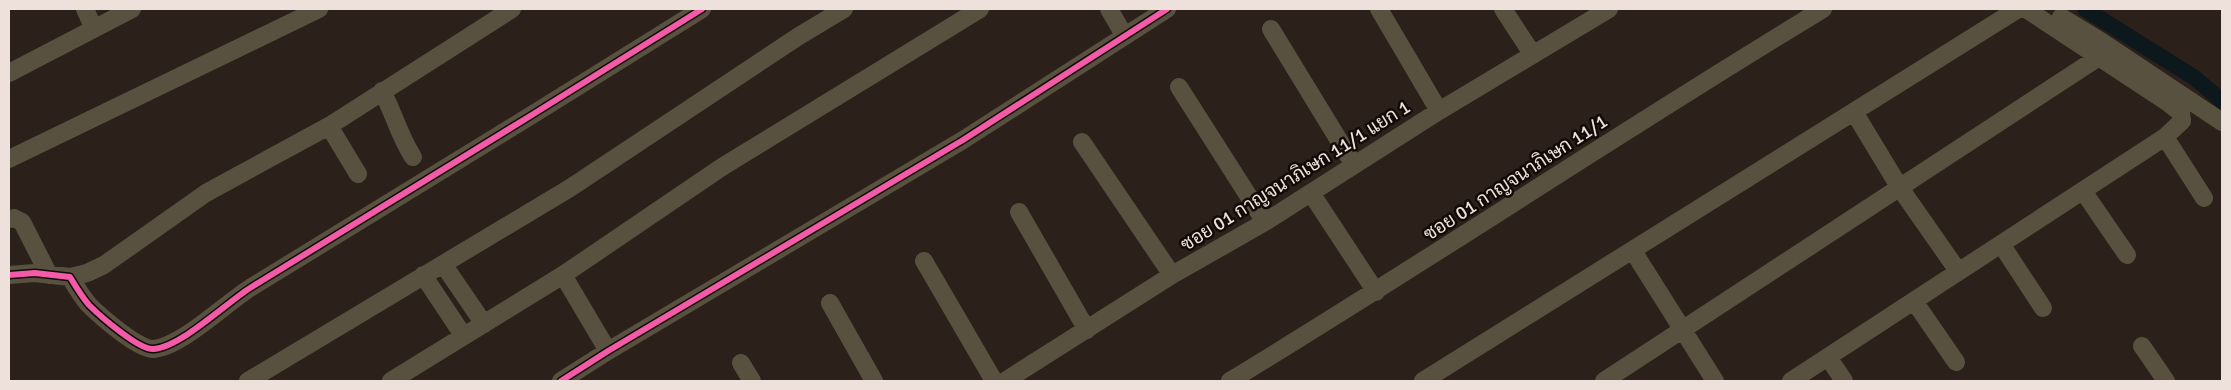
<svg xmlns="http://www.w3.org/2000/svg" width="2231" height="390" font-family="Signika,Sarabun,sans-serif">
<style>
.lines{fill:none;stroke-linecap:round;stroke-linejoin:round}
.canal{stroke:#0c181b;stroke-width:16}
.minor{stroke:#595140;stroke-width:18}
.cycleway-casing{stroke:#120a06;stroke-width:9}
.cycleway{stroke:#f35aa7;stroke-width:6}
.labels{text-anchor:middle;stroke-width:5;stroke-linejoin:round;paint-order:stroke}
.street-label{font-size:19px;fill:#eee0da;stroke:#120a06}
</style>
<rect width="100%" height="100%" fill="#2b201a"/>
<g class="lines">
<path class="canal" d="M2085,9L2195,78L2222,101"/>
<path class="minor" d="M85,9L94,29
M1109,9L1124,35
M1379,9L1439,111
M1503,9L1533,55
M2061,17L2102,42L2222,122
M1271,29L1354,165
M9,73L132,9
M1179,87L1265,222
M382,91C394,113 399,136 413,157
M1854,112L1900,188L1958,271
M329,126L358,174
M2165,137L2204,198
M1082,142L1172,275
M9,159L319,9
M2083,191L2127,255
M1311,193L1376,292
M1019,212L1087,330
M9,219L14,218L22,222L49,275
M2001,244L2043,308
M1633,251L1715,381
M924,261L994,381
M443,264L484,324
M9,275L35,273L70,277C76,287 82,297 89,305C100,316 140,351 154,349C182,346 225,304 250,288C401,196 552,103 702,9
M423,275L463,335
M563,275L608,351
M70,277L87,273L104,265L206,193L329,126L512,9
M1914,301L1956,362
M830,303L874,381
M2142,346L2166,381
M1828,357L1844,381
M741,363L752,381
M248,381L570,188L799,36L844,9
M391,381L563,275L722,167L980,9
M561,381L608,351L963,140L1167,9
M1005,381L1172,275L1265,222L1439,111L1609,9
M1230,381C1429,260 1623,130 1823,9
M1423,381L2018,9
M1604,381L2099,57
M1791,381L2165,137L2182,121L2181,113L2167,102L2026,9"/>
<defs>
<path id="cycleway" d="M9,275L35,273L70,277C76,287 82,297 89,305C100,316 140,351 154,349C182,346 225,304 250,288C401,196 552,103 702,9
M561,381L608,351L963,140L1167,9"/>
</defs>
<use href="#cycleway" class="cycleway-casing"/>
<use href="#cycleway" class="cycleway"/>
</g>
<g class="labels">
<g class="street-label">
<text transform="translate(1295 175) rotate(-32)" y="7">ซอย 01 กาญจนาภิเษก 11/1 แยก 1</text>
<text transform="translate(1515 177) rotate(-33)" y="7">ซอย 01 กาญจนาภิเษก 11/1</text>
</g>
</g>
<rect width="2231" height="390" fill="none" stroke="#eee0da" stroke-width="20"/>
</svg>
